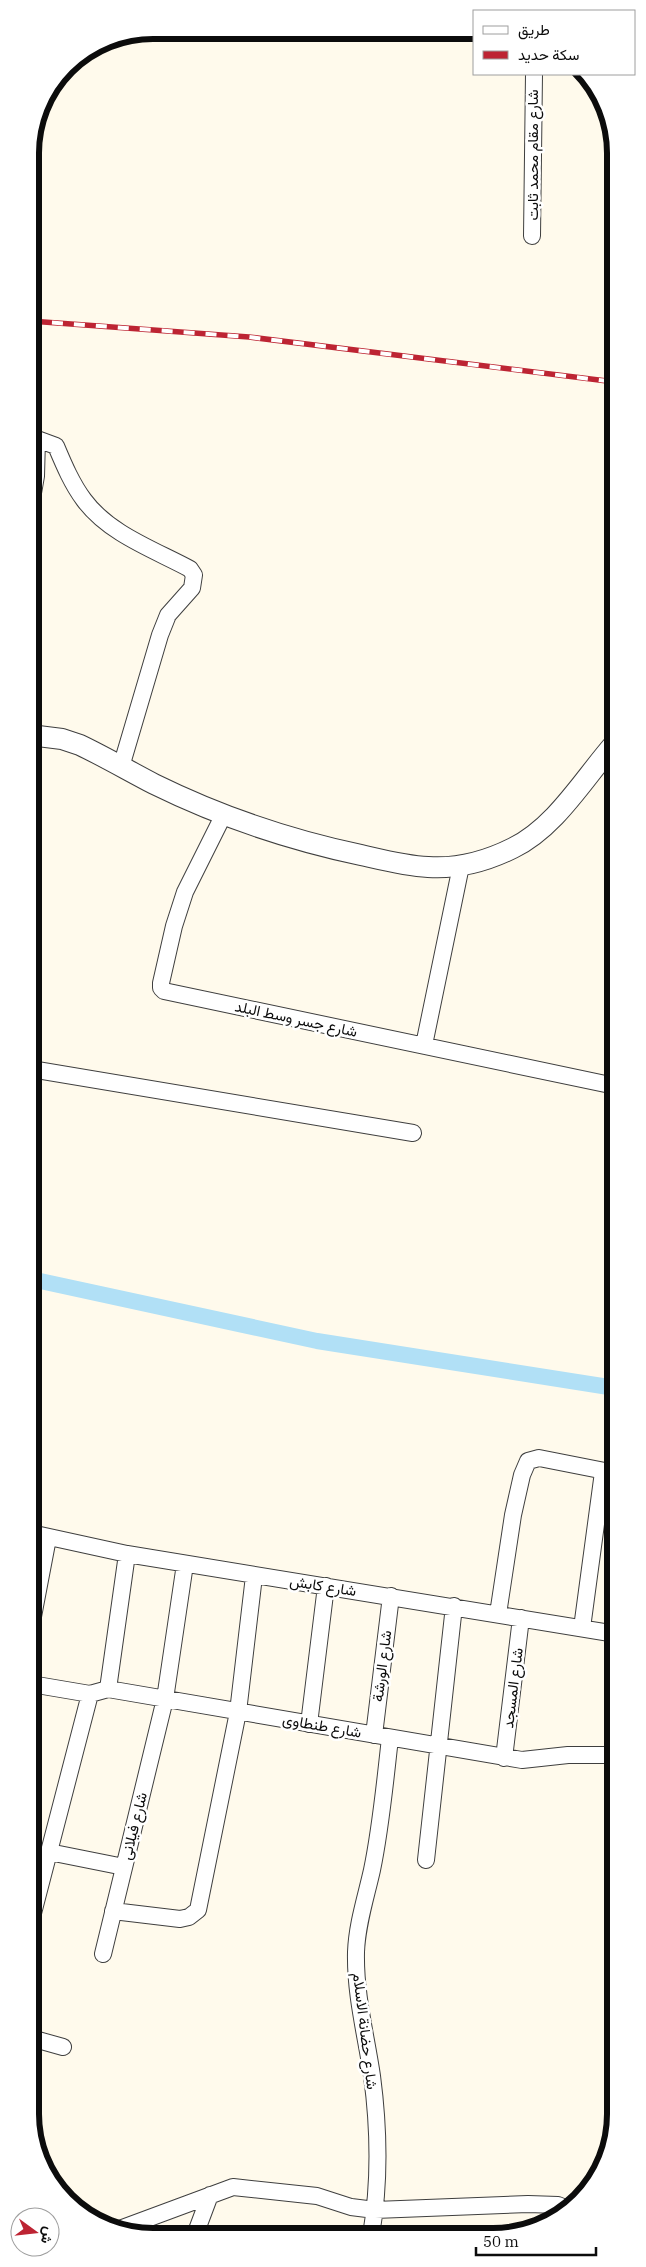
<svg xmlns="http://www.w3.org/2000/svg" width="646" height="2267" font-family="'IBM Plex Serif',Vazirmatn,serif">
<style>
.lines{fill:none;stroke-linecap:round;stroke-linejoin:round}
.canal{stroke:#b1e0f6;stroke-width:16}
.minor-casing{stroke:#3f3f3f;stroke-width:18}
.tertiary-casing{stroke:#3f3f3f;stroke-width:22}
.minor{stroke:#fff;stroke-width:16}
.tertiary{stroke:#fff;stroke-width:20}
.rail-casing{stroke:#bd2433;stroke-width:5.5}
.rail{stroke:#fff;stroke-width:4;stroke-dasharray:11;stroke-linecap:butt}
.labels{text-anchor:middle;stroke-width:5;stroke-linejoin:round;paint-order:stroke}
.street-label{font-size:15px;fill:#0c0c0c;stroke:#fff}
.rim{fill:none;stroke:#0c0c0c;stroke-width:6}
</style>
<rect width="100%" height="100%" fill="#fffaec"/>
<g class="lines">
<path class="canal" d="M31,1279L317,1341L615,1388"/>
<defs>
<path id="minor" d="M532,236L534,74
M30,441L37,439L56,446C64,465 72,484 84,500C109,534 155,550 190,569L194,575L192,588L168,615L160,635L121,767
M30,510L36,476L37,439
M224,814L185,892L174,926L161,983V988L164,991L615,1086
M424,1045L461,866
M31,1069L413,1133
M31,1533L127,1554L616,1634
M498,1614L513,1515L522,1475L528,1461L539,1458L615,1473
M31,1627L48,1538
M582,1628L603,1472
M31,1684L90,1694L108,1689L522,1760L568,1755H616
M108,1689L127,1554
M309,1724L326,1586
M374,1735L391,1596
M504,1758L521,1618
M49,1852L124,1867
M426,1860L454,1606
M113,1911L180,1919L189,1917L198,1910L238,1712L254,1576
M31,1921L90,1694
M103,1954L165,1699L185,1564
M31,2038L63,2047
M117,2230L233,2187L317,2196L351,2207L375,2210L528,2204L558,2205L568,2209
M195,2235L210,2195
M371,2235C380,2183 379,2129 372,2076C366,2035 355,1995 356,1952C357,1924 366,1897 372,1870C381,1827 385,1782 390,1738"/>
<path id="tertiary" d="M30,735L62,739L80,745C105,757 129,771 154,784C219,816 290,840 361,855C383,860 406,866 428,867C457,869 487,861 513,848C556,827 584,778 615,743"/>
</defs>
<use href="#minor" class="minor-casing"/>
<use href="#tertiary" class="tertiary-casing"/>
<use href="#minor" class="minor"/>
<use href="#tertiary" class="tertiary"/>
<defs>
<path id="rail" d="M30,321L249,337L615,382"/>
</defs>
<use href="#rail" class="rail-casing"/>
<use href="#rail" class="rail"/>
</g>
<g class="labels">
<g class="street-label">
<text transform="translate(533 155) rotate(-90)" y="5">شارع مقام محمد ثابت</text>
<text transform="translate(296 1019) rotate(12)" y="5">شارع جسر وسط البلد</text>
<text transform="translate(323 1586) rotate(9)" y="5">شارع كابش</text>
<text transform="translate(382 1666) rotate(-83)" y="5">شارع الورشة</text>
<text transform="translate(513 1688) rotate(-83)" y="5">شارع المسجد</text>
<text transform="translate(322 1726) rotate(10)" y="5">شارع طنطاوى</text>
<text transform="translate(134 1826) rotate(-76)" y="5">شارع فيلانى</text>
<text transform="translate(365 2031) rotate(83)" y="5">شارع حضانة الاسلام</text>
</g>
</g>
<path d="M0 0H646V2267H0ZM153 39H493A114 114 0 0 1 607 153V2114A114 114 0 0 1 493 2228H153A114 114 0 0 1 39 2114V153A114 114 0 0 1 153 39Z" fill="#fff" fill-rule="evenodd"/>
<path class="rim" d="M153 39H493A114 114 0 0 1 607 153V2114A114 114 0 0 1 493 2228H153A114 114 0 0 1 39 2114V153A114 114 0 0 1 153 39Z"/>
<rect x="473" y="10" width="162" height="65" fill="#ffffff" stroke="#9e9e9e"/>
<rect x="483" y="26" width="25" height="8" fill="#ffffff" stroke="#9e9e9e"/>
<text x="518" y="35" font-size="15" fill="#0c0c0c">طريق</text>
<rect x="483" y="51" width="25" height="8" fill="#bd2433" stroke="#9e9e9e"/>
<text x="518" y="60" font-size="15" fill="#0c0c0c">سكة حديد</text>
<g transform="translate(35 2232) rotate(105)"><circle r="24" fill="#ffffff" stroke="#9e9e9e"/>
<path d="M0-4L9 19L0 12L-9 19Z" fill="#bd2433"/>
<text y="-8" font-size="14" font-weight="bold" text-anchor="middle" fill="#0c0c0c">ش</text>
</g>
<path d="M476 2247v8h120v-8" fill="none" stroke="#0c0c0c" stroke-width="2.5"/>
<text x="483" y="2247" font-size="15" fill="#0c0c0c" stroke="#ffffff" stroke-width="4" paint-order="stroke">50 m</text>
</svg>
